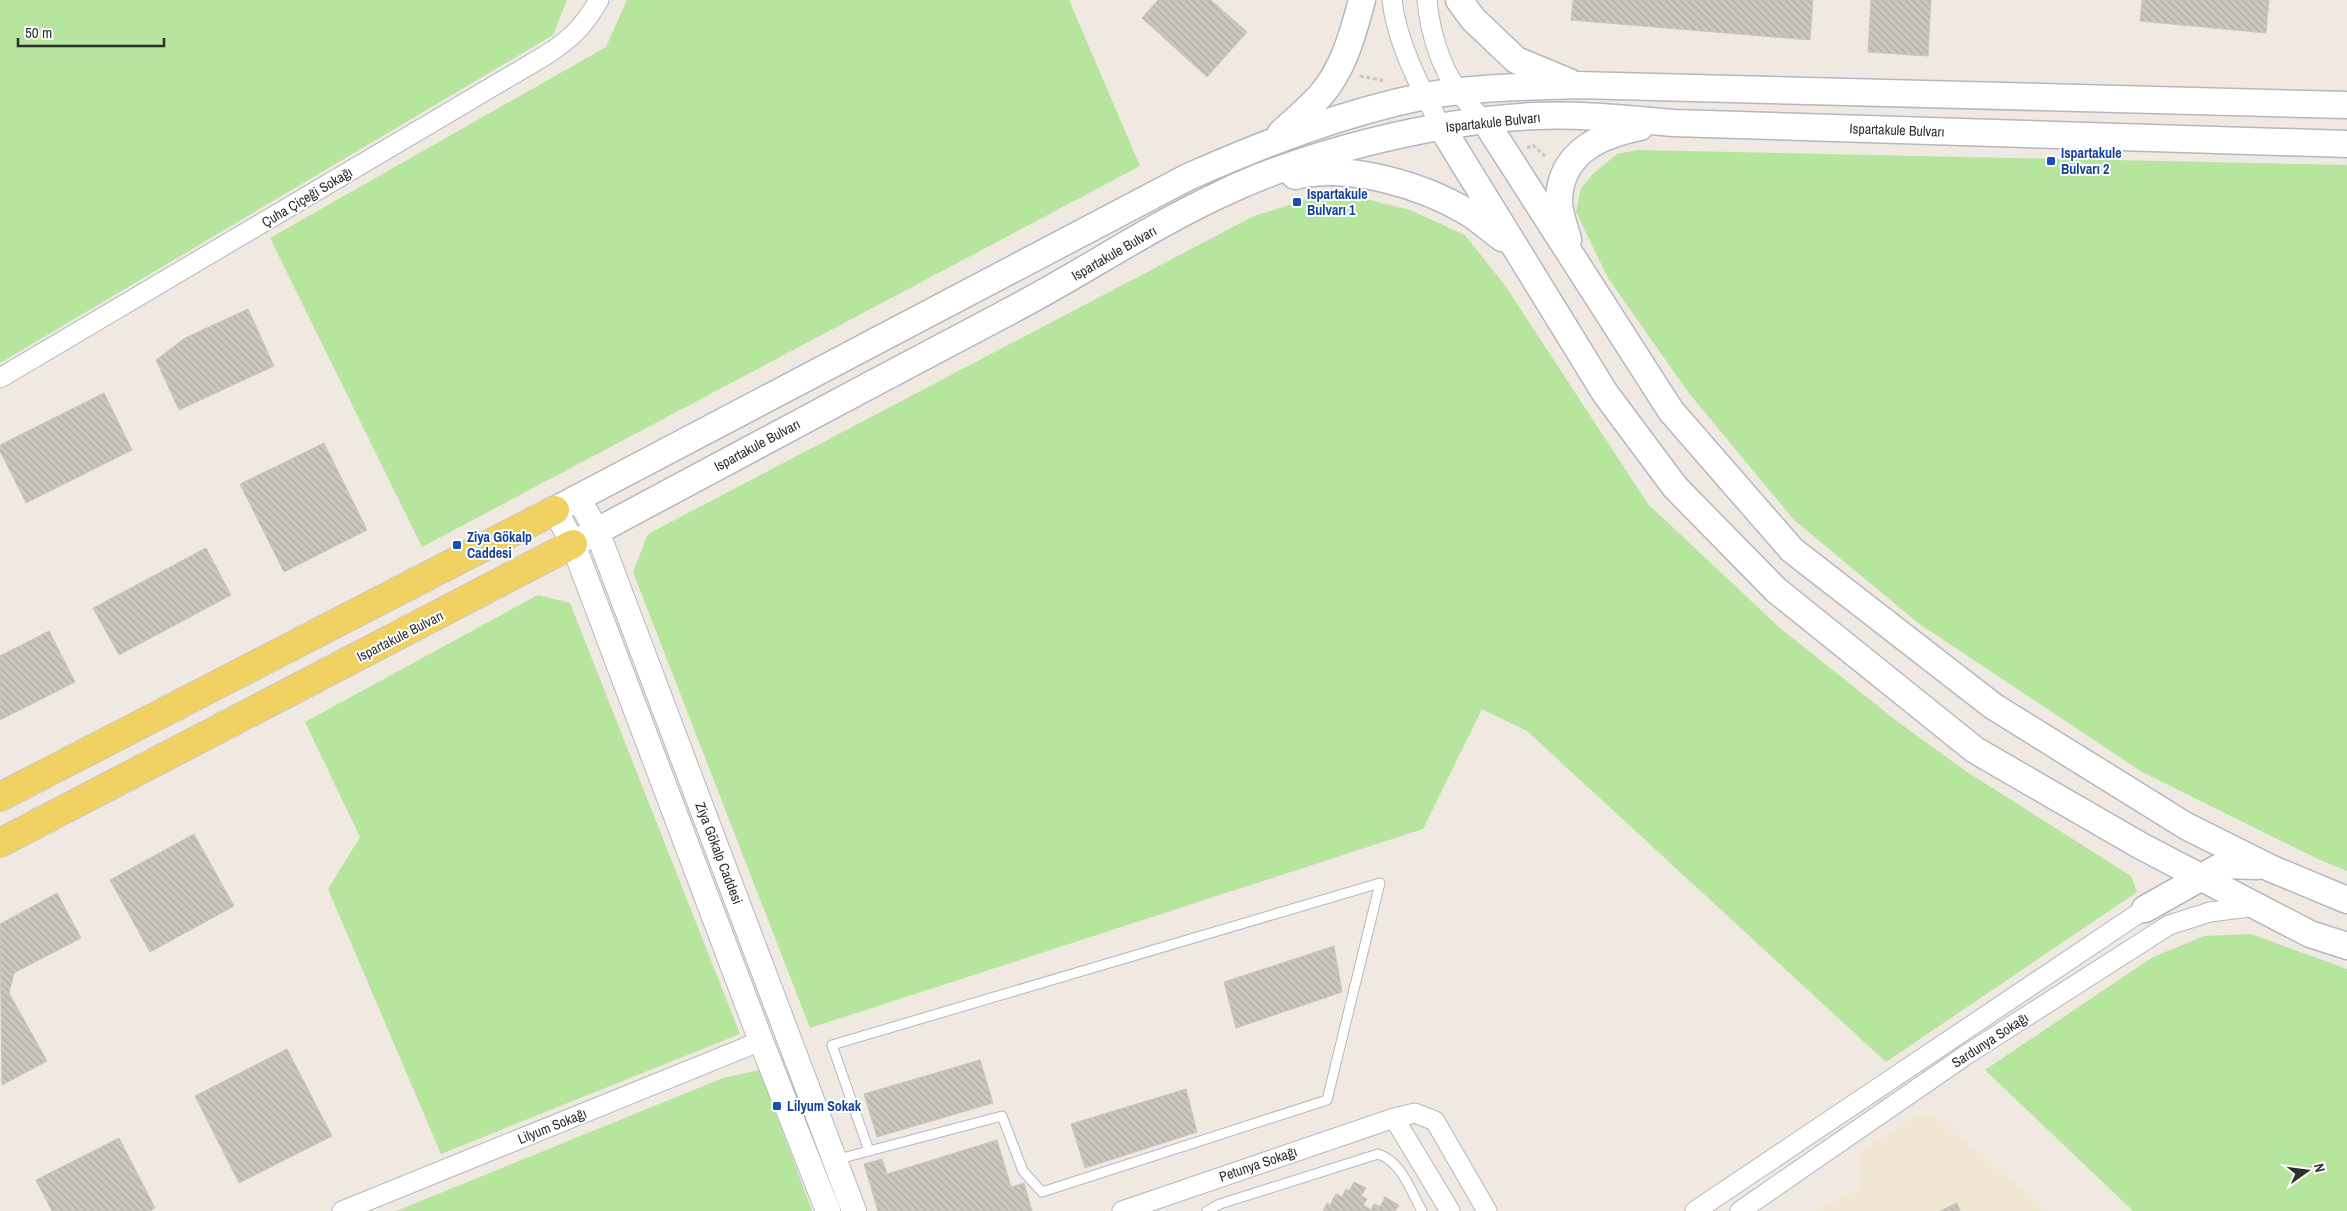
<svg xmlns="http://www.w3.org/2000/svg" width="2347" height="1211" font-family="'Archivo Narrow',sans-serif">
<style>
.education{fill:#f0e6d1}
.grass{fill:#b6e59e}
.building{fill:url(#building-back-hatch);stroke:#cbc5ba}
.lines{fill:none;stroke-linecap:round;stroke-linejoin:round}
.service-casing{stroke:#b4b7c1;stroke-width:11}
.minor-casing{stroke:#b4b7c1;stroke-width:21}
.tertiary-casing{stroke:#b4b7c1;stroke-width:26}
.secondary-casing{stroke:#b4b7c1;stroke-width:29}
.primary-casing{stroke:#c9c9c9;stroke-width:30}
.path{stroke:#c9c9c9;stroke-width:3;stroke-dasharray:4 2.5;stroke-linecap:butt}
.service{stroke:#fff;stroke-width:9}
.minor{stroke:#fff;stroke-width:19}
.tertiary{stroke:#fff;stroke-width:24}
.secondary{stroke:#fff;stroke-width:26}
.primary{stroke:#f2d163;stroke-width:28}
.transit-dot{fill:#1a4fb4;stroke:#fff;stroke-width:2}
.labels{text-anchor:middle;stroke-width:4;stroke-linejoin:round;paint-order:stroke}
.street-label{font-size:14px;fill:#2e2e2e;stroke:#fff}
.transit-label{font-size:14px;font-weight:bold;fill:#164399;stroke:#fff;text-anchor:start}
</style>
<defs>
<pattern id="building-back-hatch" width="6" height="6" patternUnits="userSpaceOnUse" patternTransform="scale(1.25)"><rect width="6" height="6" fill="#cbc7bf"/><path d="M-1 5l2 2M0 0l6 6M5-1l2 2" fill="none" stroke="#afaba4"/></pattern>
</defs>
<rect width="100%" height="100%" fill="#efe9e1"/>
<path class="education" d="M1918,1115H1934L2048,1211H1814L1861,1188L1858,1153Z"/>
<path class="grass" d="M0,0H567L553,35L0,363Z
M627,0H1069L1140,166L422,547L270,238L606,47Z
M1637,150L2347,165V871L2320,860L2142,772L1918,623L1794,520L1688,392L1608,278L1576,212L1581,188L1593,174L1617,154Z
M1334,191L1410,210L1465,235L1506,287L1648,504L1780,628L1898,722L1964,770L2131,876L2137,892L1886,1062L1527,731L1482,709L1423,829L810,1028L633,572L648,534L1254,216Z
M538,595L570,603L740,1034L441,1154L328,889L360,837L305,722Z
M2251,934L2347,969V1211H2133L1985,1070L2153,957L2204,936Z
M760,1070L812,1211H396L723,1078Z"/>
<path class="building" d="M1158,0H1211L1247,32L1207,77L1142,18Z
M1573,0H1813L1810,40L1571,20Z
M1871,0H1931L1928,56L1868,52Z
M2142,0H2269L2266,33L2140,21Z
M248,309L274,366L179,410L156,360L185,338Z
M104,393L132,450L26,503L0,451V445Z
M324,443L367,530L284,572L240,484Z
M206,548L231,595L119,655L93,608Z
M49,631L75,682L0,720V656Z
M194,834L234,906L150,952L110,880Z
M57,893L81,938L14,973L9,993L47,1061L2,1085L0,924Z
M1334,946L1342,992L1236,1028L1224,982Z
M287,1049L332,1136L239,1183L195,1096Z
M980,1060L993,1103L877,1137L864,1094Z
M1186,1089L1197,1132L1085,1168L1071,1124Z
M119,1138L155,1208L150,1211H52L36,1180Z
M997,1140L1011,1187L1024,1183L1032,1211H878L864,1164L882,1159L887,1174Z
M1354,1182L1366,1188L1361,1196L1367,1199L1363,1205L1371,1210L1374,1204L1380,1207L1385,1197L1399,1205L1395,1211H1323L1327,1203L1330,1205L1336,1194L1342,1197L1346,1189L1349,1191Z
M1957,1203L1960,1211H1940Z"/>
<g class="lines">
<defs>
<path id="service" d="M835,1160L869,1151L1002,1116L1023,1171L1042,1192L1327,1100L1380,883L832,1045L869,1151
M1207,1211L1220,1204L1378,1154C1402,1162 1410,1190 1422,1211"/>
<path id="minor" d="M1392,0C1397,44 1421,89 1442,128
M1427,0C1430,31 1440,67 1459,92C1466,103 1476,112 1485,121
M0,378L546,55C571,39 584,26 599,0
M1394,1118L1450,1211
M342,1211L761,1041
M1122,1211L1394,1118L1415,1113L1435,1121L1487,1211
M1695,1211L2145,909
M1740,1211L1966,1055L2169,925L2210,912L2257,906"/>
<path id="tertiary" d="M578,498L597,531L854,1211
M555,510L573,544L761,1041L828,1211"/>
<path id="secondary" d="M1459,0L1473,19L1516,60L1569,82
M1485,121L1671,411L1792,550L1993,706L2186,826L2270,868L2347,900
M1442,128L1605,393L1675,487L1776,590L1975,750L2141,846L2310,934L2347,946
M1281,133C1294,121 1308,109 1320,96C1344,69 1353,33 1362,0
M1295,176C1349,163 1422,185 1469,213C1480,220 1491,230 1502,238
M1568,240C1565,227 1558,211 1559,198C1562,151 1601,135 1640,127
M555,510L1188,177C1265,143 1342,113 1425,96C1474,87 1527,87 1577,85L2347,105
M573,544C718,466 864,388 1010,311C1081,274 1148,228 1221,194C1311,151 1435,121 1535,116C1582,114 1628,119 1674,123L2347,144
M2145,909L2223,865L2257,866"/>
<path id="primary" d="M0,797L555,510
M0,843L573,544"/>
</defs>
<use href="#service" class="service-casing"/>
<use href="#minor" class="minor-casing"/>
<use href="#tertiary" class="tertiary-casing"/>
<use href="#secondary" class="secondary-casing"/>
<use href="#primary" class="primary-casing"/>
<path class="path" d="M1360,76L1386,81
M1527,148L1533,145L1547,158"/>
<use href="#service" class="service"/>
<use href="#minor" class="minor"/>
<use href="#tertiary" class="tertiary"/>
<use href="#secondary" class="secondary"/>
<use href="#primary" class="primary"/>
</g>
<g class="transit-dot">
<rect x="2046" y="156" width="10" height="10" rx="2.5"/>
<rect x="1292" y="197" width="10" height="10" rx="2.5"/>
<rect x="452" y="540" width="10" height="10" rx="2.5"/>
<rect x="772" y="1101" width="10" height="10" rx="2.5"/>
</g>
<g class="labels">
<g class="street-label">
<text transform="translate(1493 122) rotate(-6)" y="5">Ispartakule Bulvarı</text>
<text transform="translate(1897 130) rotate(2)" y="5">Ispartakule Bulvarı</text>
<text transform="translate(307 197) rotate(-31)" y="5">Çuha Çiçeği Sokağı</text>
<text transform="translate(1114 253) rotate(-30)" y="5">Ispartakule Bulvarı</text>
<text transform="translate(757 445) rotate(-28)" y="5">Ispartakule Bulvarı</text>
<text transform="translate(400 636) rotate(-27)" y="5">Ispartakule Bulvarı</text>
<text transform="translate(719 853) rotate(69)" y="5">Ziya Gökalp Caddesi</text>
<text transform="translate(1990 1040) rotate(-33)" y="5">Sardunya Sokağı</text>
<text transform="translate(552 1126) rotate(-22)" y="5">Lilyum Sokağı</text>
<text transform="translate(1258 1164) rotate(-19)" y="5">Petunya Sokağı</text>
</g>
<g class="transit-label">
<text x="2061" y="158">Ispartakule<tspan x="2061" dy="16">Bulvarı 2</tspan></text>
<text x="1307" y="199">Ispartakule<tspan x="1307" dy="16">Bulvarı 1</tspan></text>
<text x="467" y="542">Ziya Gökalp<tspan x="467" dy="16">Caddesi</tspan></text>
<text x="787" y="1111">Lilyum Sokak</text>
</g>
</g>
<g transform="translate(2307 1171) rotate(76)" stroke="#ffffff" stroke-width="4" paint-order="stroke">
<path d="M0-4L9 19L0 12L-9 19Z" fill="#2e2e2e"/>
<text y="-8" font-size="14" font-weight="bold" text-anchor="middle" fill="#2e2e2e">N</text>
</g>
<path d="M18 38v8h146v-8" fill="none" stroke="#2e2e2e" stroke-width="2.5"/>
<text x="25" y="38" font-size="15" fill="#2e2e2e" stroke="#ffffff" stroke-width="4" paint-order="stroke">50 m</text>
</svg>
